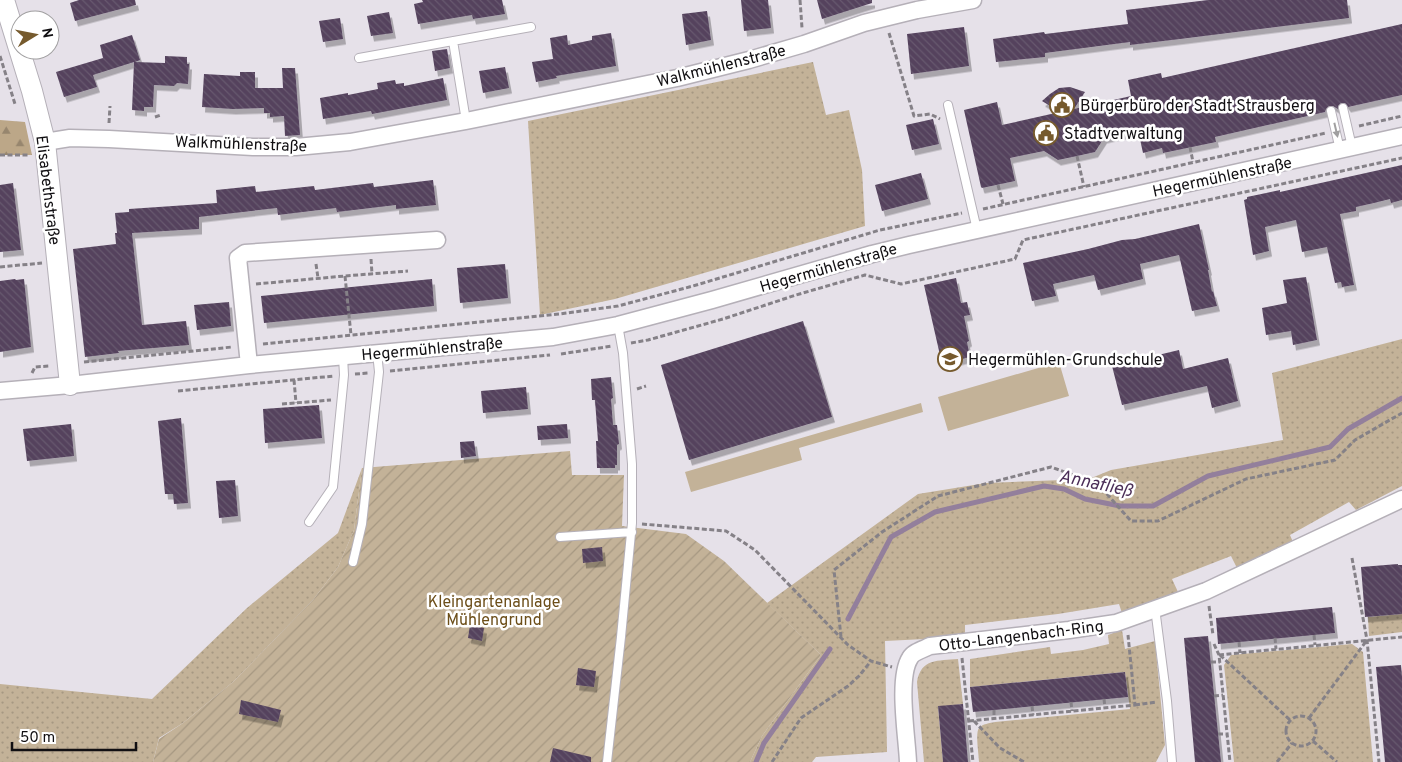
<svg xmlns="http://www.w3.org/2000/svg" width="1402" height="762" font-family="Overpass,sans-serif">
<style>
.grass{fill:url(#grass-dots)}
.forest{fill:url(#forest-firs)}
.garden{fill:url(#garden-furrows)}
.pitch{fill:#c3b298}
.lines{fill:none;stroke-linecap:round;stroke-linejoin:round}
.stream{stroke:#937f9c;stroke-width:5}
.building{fill:url(#building-back-hatch);filter:url(#shadow)}
.service-casing{stroke:#b5b0b8;stroke-width:10}
.minor-casing{stroke:#b5b0b8;stroke-width:19}
.tertiary-casing{stroke:#b5b0b8;stroke-width:22}
.path{stroke:#858187;stroke-width:3;stroke-dasharray:5 2.5;stroke-linecap:butt}
.service{stroke:#fff;stroke-width:8}
.minor{stroke:#fff;stroke-width:16}
.tertiary{stroke:#fff;stroke-width:20}
.oneway{fill:#a09fa0}
.labels{text-anchor:middle;stroke-width:5;stroke-linejoin:round;paint-order:stroke}
.street-label{font-size:16px;fill:#110f12;stroke:#fff}
.poi-label{font-size:16px;fill:#110f12;stroke:#fff;text-anchor:start}
.park-label{font-size:16px;fill:#6c4e19;stroke:#fff}
.water-label{font-size:18px;font-style:italic;fill:#4b2e58;stroke:#fff}
</style>
<defs>
<pattern id="grass-dots" width="8" height="8" patternUnits="userSpaceOnUse" patternTransform="scale(1.25)"><rect width="8" height="8" fill="#c3b298"/><path d="M2 2h.1M6 6h.1" fill="none" stroke="#a69882" stroke-width="1.8" stroke-linecap="round"/></pattern>
<pattern id="forest-firs" width="22" height="20" patternUnits="userSpaceOnUse" patternTransform="scale(1.25)"><rect width="22" height="20" fill="#bca788"/><path d="M5 1l3.5 6h-7zM16 11l3.5 6h-7z" fill="#97866e"/></pattern>
<pattern id="garden-furrows" width="10" height="10" patternUnits="userSpaceOnUse" patternTransform="scale(1.25)"><rect width="10" height="10" fill="#c3b298"/><path d="M-1 1l2-2M0 10L10 0M9 11l2-2" fill="none" stroke="#a69882"/></pattern>
<pattern id="building-back-hatch" width="6" height="6" patternUnits="userSpaceOnUse" patternTransform="scale(1.25)"><rect width="6" height="6" fill="#54425d"/><path d="M-1 5l2 2M0 0l6 6M5-1l2 2" fill="none" stroke="#68596f"/></pattern>
<filter id="shadow"><feDropShadow dx="3" dy="5.5" stdDeviation="0" flood-color="#0004"/></filter>
</defs>
<rect width="100%" height="100%" fill="#e6e1e9"/>
<path class="grass" d="M813,62L826,115L849,110L862,170L865,226L615,299L540,315L528,121Z
M1402,339V486L1356,510L1349,502L1290,535L1293,542L1237,568L1231,556L1172,579L1178,592L1122,613L1119,604L1058,614L965,625V637L885,641L887,752L816,757L812,762H750L762,736L821,655L767,603L918,494L986,483L1089,479L1111,470L1283,440L1272,373Z
M362,468L354,530L338,567L313,600L233,682L183,723L159,738L153,762H0V684L152,699L247,608L338,533Z
M1402,614V632L1369,636L1368,617Z
M1122,630L1125,649L1155,641L1165,745L1156,762H979C979,755 975,733 979,728C982,724 990,723 995,722L1130,709L1125,672L970,687V659L1050,647L1051,654L1083,650L1109,644L1108,635Z
M1352,644L1363,652L1373,762H1234L1224,665L1231,655Z
M958,659L963,704L938,707L943,762H924L917,682C921,658 938,661 958,659Z"/>
<path class="forest" d="M0,120L25,122L32,155H0Z"/>
<path class="garden" d="M570,451L572,475H624L622,526L686,534L724,561L821,655L762,736L750,762H153L159,739L183,723L233,682L313,600L338,567L354,530L362,468Z"/>
<path class="pitch" d="M1059,362L1069,396L948,431L938,397Z
M921,403L923,412L799,448L802,460L691,492L685,472Z"/>
<g class="lines">
<path class="stream" d="M848,619L891,537L935,512L1044,486L1064,489L1085,499L1120,506H1153L1208,476L1330,447L1348,429L1402,398
M756,762L764,743L830,649"/>
</g>
<path class="building" d="M79,0H135L136,5L75,21L70,3Z
M422,0H502L505,14L473,19L472,15L418,24L414,4L423,2Z
M741,0H768L771,28L744,31Z
M817,0H872V3L822,19Z
M1208,0H1347L1349,18L1180,39L1130,45V42L1045,53V57L996,62L993,39L1044,32L1045,34L1128,24L1126,10Z
M707,11L711,40L686,45L682,14Z
M389,12L393,33L371,36L367,16Z
M340,18L343,39L323,42L319,21Z
M1402,24V95L1348,107L1345,103H1341L1338,106V109L1333,106H1329L1326,109L1325,112L1215,137L1216,142L1163,153L1162,148L1143,153L1138,130L1104,138L1095,152L1077,156L1058,160L1044,151L1010,158L1015,181L982,188L981,187L964,110L997,102L1002,125L1060,112L1042,101L1050,94L1059,88L1070,87L1085,92L1074,109L1131,96L1128,80L1161,73L1162,78Z
M964,27L969,66L911,74L907,34Z
M611,33L616,66L556,76L557,78L536,82L532,62L553,59L550,38L567,35L568,45L592,40V36Z
M132,35L140,60L135,62L165,63V56L187,57V64H189L188,84L177,83L174,86L154,85L153,107H144V111L132,110L134,62L93,75L97,87L64,97L56,72L103,58L100,45Z
M447,49L450,68L435,71L432,51Z
M505,67L509,88L483,93L479,71Z
M282,68H295L300,135L285,136L284,116L270,117V113H264V108L233,109L202,107L204,74L240,76V72H255V88H283Z
M443,78L447,100L372,114L371,111L323,119L320,98L348,93V95L378,89L377,83L395,80L396,84L404,83V86Z
M933,119L939,144L912,150L906,125Z
M1402,165V200L1391,203L1390,199L1374,203L1356,207V211L1340,214L1354,285L1342,287L1341,282L1335,283L1327,247L1302,252L1296,220L1265,227L1269,251L1253,255L1244,200L1247,199V197L1280,190V192Z
M921,173L928,199L882,211L875,185Z
M433,180L436,205L396,209V205L337,212L336,208L278,215L277,208L199,217V229L132,233L142,325L186,321L189,345L118,351L119,353L85,357L73,249L116,244L115,233H117L115,213L129,212V209L217,203L216,190L255,186L256,192L314,186L315,190L373,183L374,187Z
M13,183L21,250L0,252V185Z
M1199,224L1209,270H1208L1212,292L1213,291L1217,306L1192,311L1179,255L1140,264L1143,279L1098,290L1094,275L1053,284L1056,296L1032,301L1023,263L1088,249L1122,240L1135,239Z
M505,264L508,298L460,303L457,268Z
M1306,277L1317,340L1293,345L1291,331L1266,335L1262,308L1287,303L1283,280Z
M956,278L961,303L967,302L970,315L964,316L969,341L967,342L970,357L942,364L924,285Z
M15,279L16,280L24,279L31,347L0,352V281Z
M432,279L434,306L264,323L261,296Z
M229,302L231,326L197,330L194,305Z
M803,321L832,417L689,460L661,365Z
M1179,350L1183,369L1228,358L1238,401L1212,408L1207,386L1122,405L1112,366Z
M611,377L613,398L611,399L613,425H617L619,444L617,445V465H615V468H597L596,441H598L595,400H592L591,379Z
M526,387L528,409L483,413L481,391Z
M319,405L322,438L265,443L263,409Z
M181,418L188,503L174,504L173,494H165L158,421Z
M71,424L74,456L27,461L23,429Z
M567,424L568,438L538,440L537,426Z
M474,441L476,456L461,458L460,442Z
M235,480L238,516L219,518L216,481Z
M602,547L603,561L583,563L582,549Z
M1398,564V565H1402V614L1365,617L1361,567Z
M1332,607L1335,633L1218,644L1216,618Z
M470,625L484,628L482,641L468,638Z
M1208,636L1221,762H1195L1184,638Z
M1401,665L1402,677V762H1385L1376,667Z
M578,668L596,671L594,687L576,685Z
M1125,672L1128,697L973,712L970,687Z
M241,700L281,710L278,722L239,714Z
M963,704L968,762H943L938,706Z
M553,748L591,757V762H550Z"/>
<g class="lines">
<defs>
<path id="service" d="M453,41L466,121
M359,58L531,27
M948,105L977,230
M1343,108L1352,147
M1331,111L1340,150
M309,522L333,487L344,375L343,356
M560,537L632,532
M353,562L362,524L379,372L377,352
M1155,608L1167,701L1172,762
M607,762L621,637L632,523V464L623,353L618,325"/>
<path id="minor" d="M45,142L70,138L109,139L253,147H296L350,142L466,121L677,78L749,60L804,44L864,23L917,10L973,0
M249,365L238,258L245,253L437,240
M0,391L70,385L249,365L553,337L618,325L712,300L872,254L909,245L1402,136
M908,762C907,737 897,678 910,658C913,652 924,649 930,646L1069,630L1116,623L1206,591L1402,499"/>
<path id="tertiary" d="M4,0L32,91L45,142L70,385"/>
</defs>
<use href="#service" class="service-casing"/>
<use href="#minor" class="minor-casing"/>
<use href="#tertiary" class="tertiary-casing"/>
<path class="path" d="M800,0L802,28
M889,33L914,116L930,114L940,119
M0,56L15,104
M155,117L161,115
M109,123L110,106
M1359,126L1402,116
M1190,147L1193,162
M0,155H29
M1077,156L1084,187
M998,185L1003,204
M983,209L1326,133
M371,259L372,274
M316,264L318,278
M0,267L42,263
M345,276L351,335
M256,284L345,276L408,271
M631,343L648,340L723,319L796,295L865,275L901,284L1015,259L1023,240L1402,158
M263,344L559,314L618,306L693,286L880,230L962,213
M561,354L612,346
M84,362L232,347
M390,371L550,355
M32,373L35,367L50,366
M355,374L369,373
M294,380L296,403
M637,389L646,386
M178,391L334,376
M282,404L331,400
M642,524L726,531L755,550L848,645L871,661L892,667
M1352,558L1367,640L1379,762
M1209,606L1213,635
M1314,635L1315,645
M841,637L834,570L882,532L938,496L1051,467L1098,484L1131,521H1158L1246,479L1335,460L1355,440L1402,413
M1275,638L1276,649
M1239,642L1240,653
M1214,644L1219,655L1230,762
M1219,655L1402,637
M1220,655L1290,720
M962,658L973,762
M1211,662H1220
M1214,696L1223,695
M1104,699L1105,708
M1071,702L1072,711
M1135,705L1157,702
M1032,706L1033,715
M994,710V719
M1286 731a15 15 0 1 1 30 0a15 15 0 1 1-30 0Z
M1309,718L1367,640
M969,721L1135,705L1128,635
M974,721L1000,748L1024,762
M1218,734H1227
M1313,741L1337,762
M772,762L801,718L848,686L859,676L871,661
M1277,762L1292,743"/>
<use href="#service" class="service"/>
<use href="#minor" class="minor"/>
<use href="#tertiary" class="tertiary"/>
</g>
<defs><path id="oneway-solid" d="M-6-.8H1V-3.2L6.5 0L1 3.2V.8H-6Z" transform="scale(1.25)"/></defs>
<use class="oneway" href="#oneway-solid" transform="translate(1336 130) rotate(77)"/>
<defs>
<symbol id="civic-ring" viewBox="-11 -11 22 22"><circle r="9.5" fill="#fff" stroke="#765a2d" stroke-width="1.5"/><path d="M-.6-6.5H3V-4.5H.6V-3L4-1V1h2V6H-6V1h2V-1L-.6-3ZM-1.2 2.5V6h2.4V2.5Z" fill="#765a2d"/></symbol>
<symbol id="school-ring" viewBox="-11 -11 22 22"><circle r="9.5" fill="#fff" stroke="#765a2d" stroke-width="1.5"/><path d="M0-5L7-2L0 1L-7-2ZM-4 1L0 2.5L4 1V4Q0 6-4 4Z" fill="#765a2d"/></symbol>
</defs>
<g fill-rule="evenodd">
<use href="#civic-ring" x="1048" y="91" width="28" height="28"/>
<use href="#civic-ring" x="1032" y="119" width="28" height="28"/>
<use href="#school-ring" x="936" y="345" width="28" height="28"/>
</g>
<g class="labels">
<g class="street-label">
<text transform="translate(721 65) rotate(-14)" y="6">Walkmühlenstraße</text>
<text transform="translate(241 143) rotate(2)" y="6">Walkmühlenstraße</text>
<text transform="translate(1222 176) rotate(-12)" y="6">Hegermühlenstraße</text>
<text transform="translate(49 190) rotate(83)" y="6">Elisabethstraße</text>
<text transform="translate(828 267) rotate(-16)" y="6">Hegermühlenstraße</text>
<text transform="translate(432 348) rotate(-5)" y="6">Hegermühlenstraße</text>
<text transform="translate(1021 635) rotate(-7)" y="6">Otto-Langenbach-Ring</text>
</g>
<g class="poi-label">
<text x="1080" y="111">Bürgerbüro der Stadt Strausberg</text>
<text x="1064" y="139">Stadtverwaltung</text>
<text x="968" y="365">Hegermühlen-Grundschule</text>
</g>
<g class="park-label">
<text x="494" y="607">Kleingartenanlage<tspan x="494" dy="18">Mühlengrund</tspan></text>
</g>
<g class="water-label">
<text transform="translate(1096 483) rotate(12)" y="6">Annafließ</text>
</g>
</g>
<g transform="translate(35 35) rotate(80)"><circle r="24" fill="#ffffff" stroke="#a09fa0"/>
<path d="M0-4L9 19L0 12L-9 19Z" fill="#765a2d"/>
<text y="-8" font-size="14" font-weight="bold" text-anchor="middle" fill="#110f12">N</text>
</g>
<path d="M12 742v8h124v-8" fill="none" stroke="#110f12" stroke-width="2.5"/>
<text x="20" y="742" font-size="15" fill="#110f12" stroke="#ffffff" stroke-width="4" paint-order="stroke">50 m</text>
</svg>
